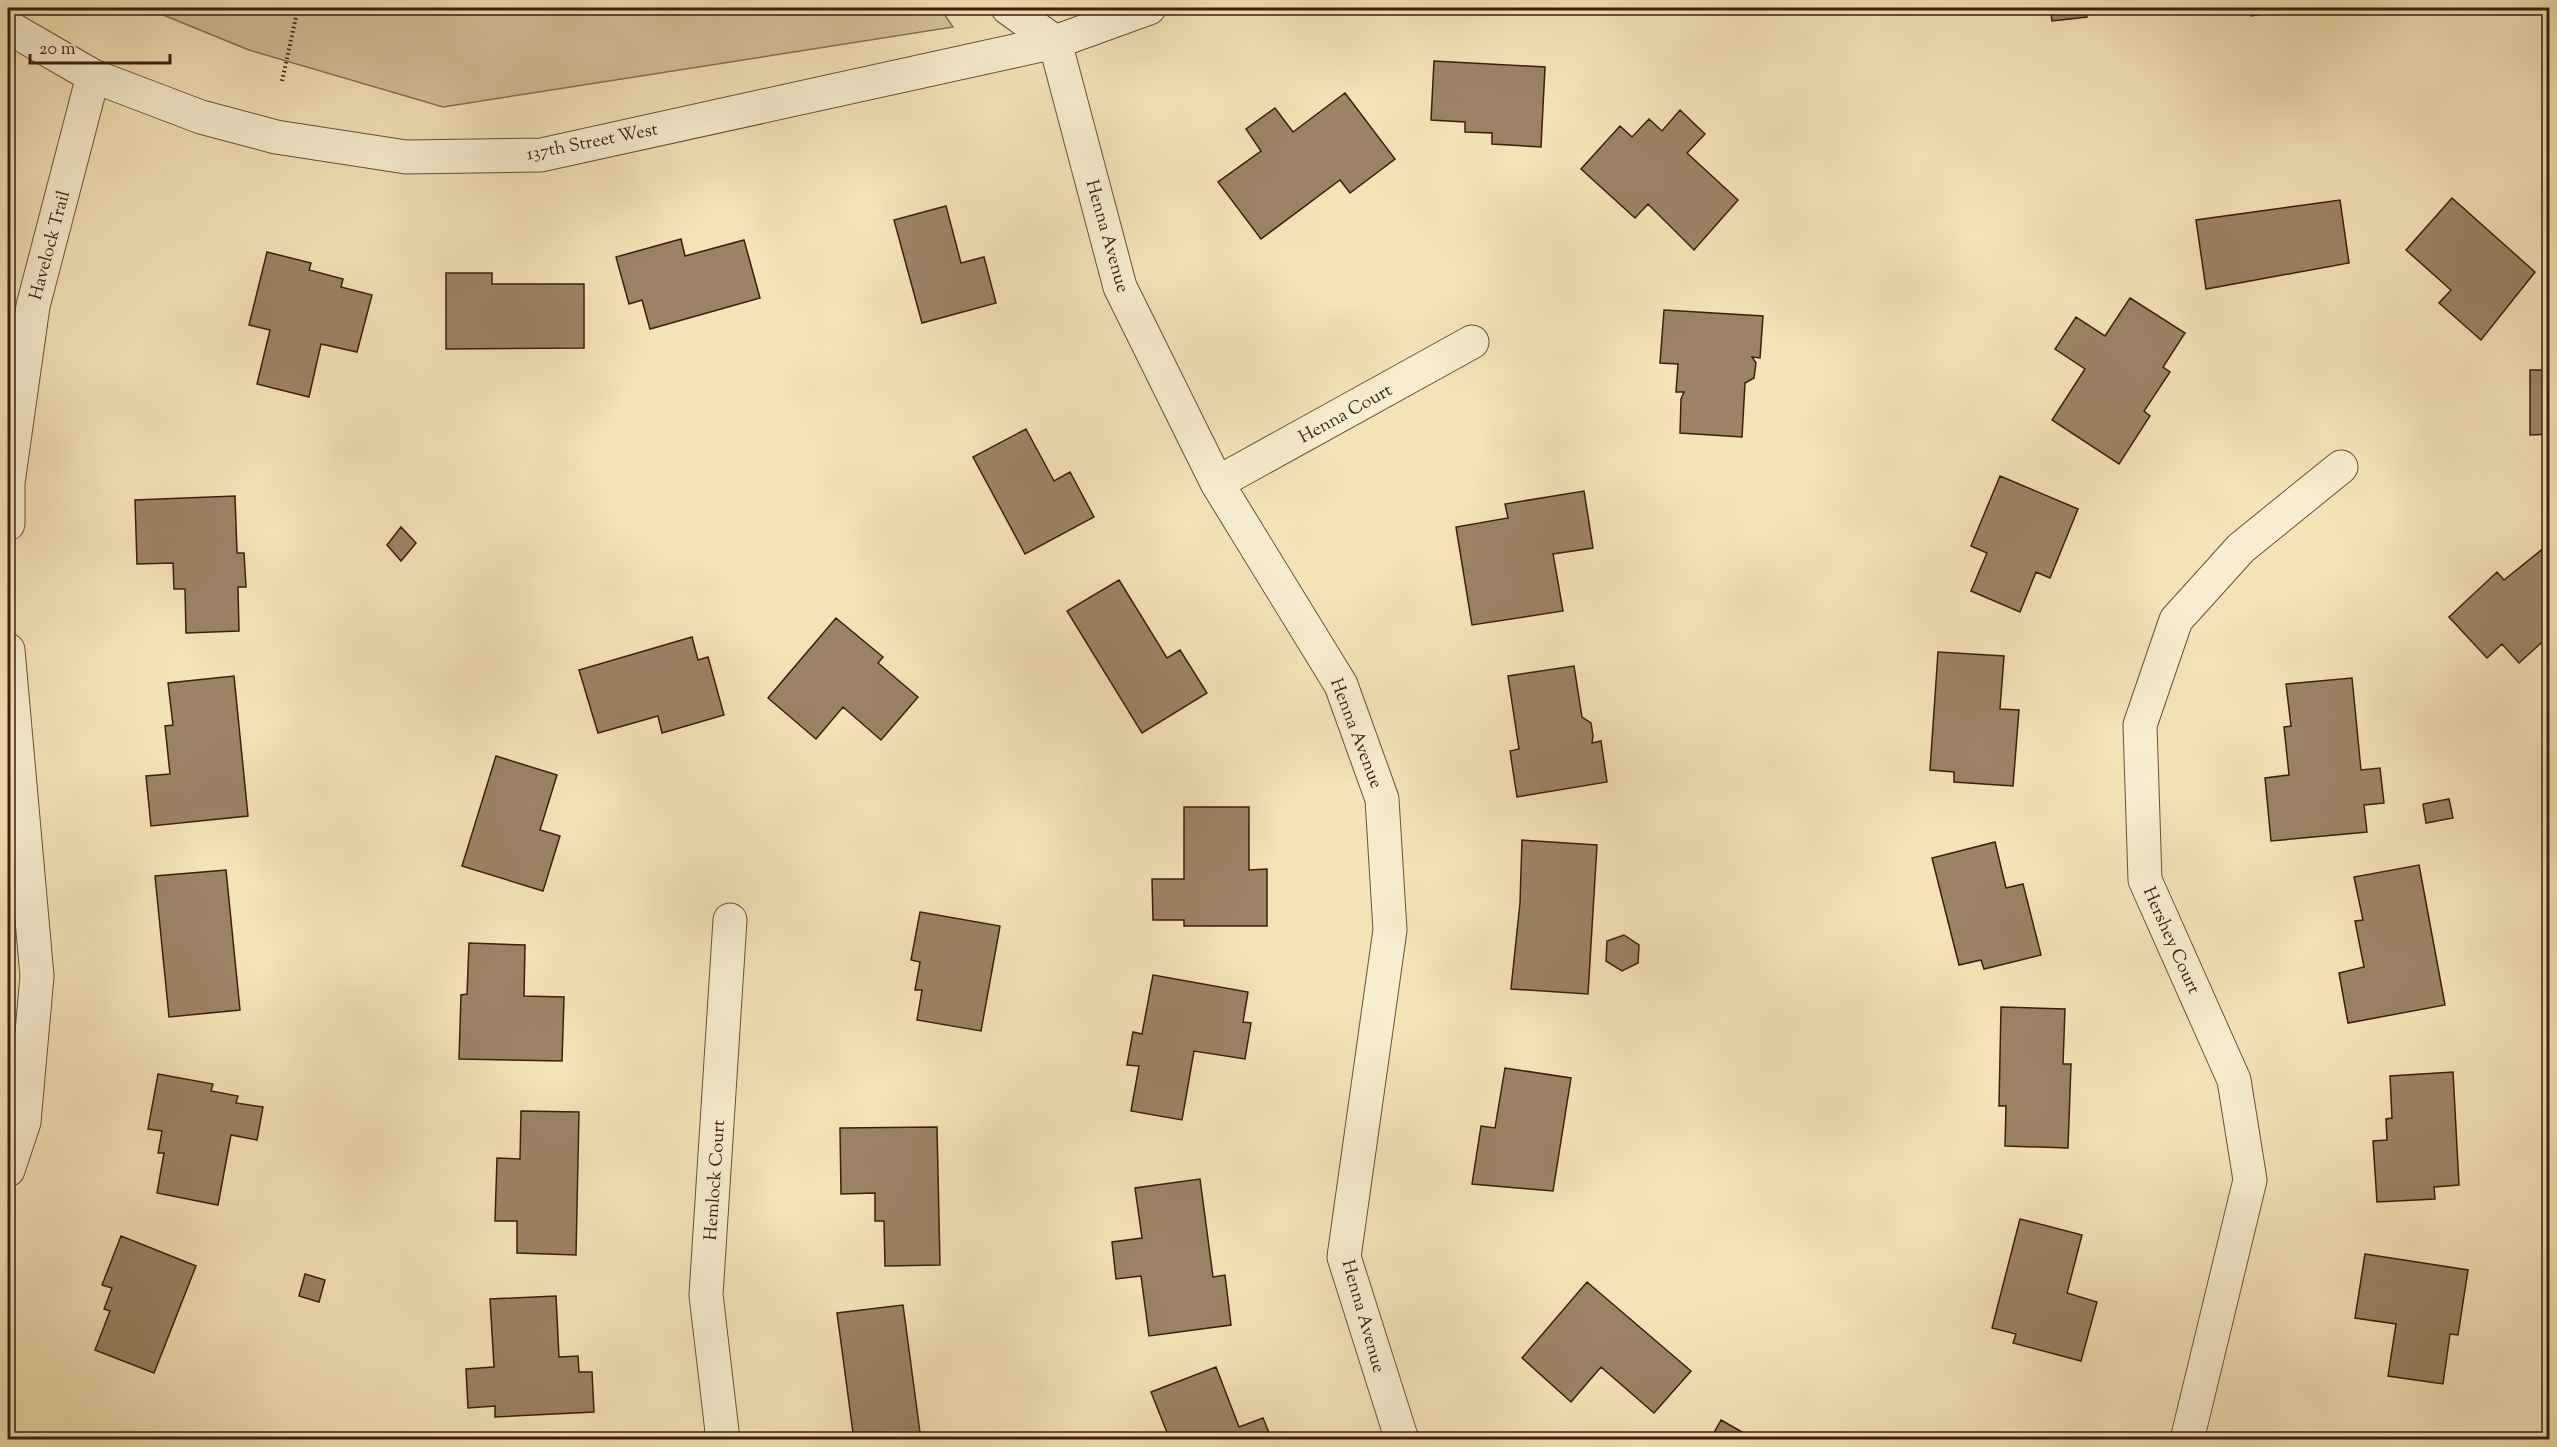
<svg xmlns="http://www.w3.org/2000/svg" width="2557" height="1447" font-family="'Sorts Mill Goudy',serif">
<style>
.green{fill:#d4c19a;stroke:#896e54;stroke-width:1.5}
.building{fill:#9c8366;stroke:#3e1c0e;stroke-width:1.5}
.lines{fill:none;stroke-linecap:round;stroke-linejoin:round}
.street-casing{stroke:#6b4e38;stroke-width:35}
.path{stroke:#3e1c0e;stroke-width:4;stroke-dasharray:1.5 3;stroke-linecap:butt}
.street{stroke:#f7edd0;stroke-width:33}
.labels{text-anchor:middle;stroke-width:4.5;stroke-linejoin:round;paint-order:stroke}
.street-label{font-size:18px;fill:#3e1c0e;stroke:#f7edd0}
</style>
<rect width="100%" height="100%" fill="#f3e3b7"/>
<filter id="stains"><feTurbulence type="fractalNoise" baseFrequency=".00333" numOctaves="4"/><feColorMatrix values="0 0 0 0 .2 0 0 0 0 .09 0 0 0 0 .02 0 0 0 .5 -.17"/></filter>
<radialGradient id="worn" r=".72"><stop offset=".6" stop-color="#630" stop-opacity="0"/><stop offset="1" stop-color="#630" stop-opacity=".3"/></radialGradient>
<path class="green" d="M146,8H940L953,27L443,107L249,50Z"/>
<path class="building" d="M2050,8H2086L2087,17L2052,21Z
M2250,8H2300L2251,16Z
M1434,61L1545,67L1541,147L1492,144V133L1465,132V122L1431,120Z
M1345,93L1395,159L1350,193L1340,180L1261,239L1218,182L1261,151L1246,129L1275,108L1293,132Z
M1680,110L1705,134L1687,153L1738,200L1694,250L1648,204L1635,218L1581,169L1620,126L1632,137L1649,119L1662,131Z
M2452,198L2535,272L2481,340L2439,303L2451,290L2406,250Z
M2340,200L2349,263L2206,289L2196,220Z
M946,206L961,263L984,257L996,303L922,323L894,220Z
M681,239L685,256L744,240L760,298L650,329L642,300L629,304L616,257Z
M267,252L311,263L309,270L343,279L341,287L372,295L357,352L321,344L309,397L257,384L270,330L249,325Z
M446,273H492V284H584V348L446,349Z
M2130,298L2185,333L2163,367L2170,372L2144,411L2150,416L2119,464L2052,420L2085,369L2055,349L2076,317L2105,336Z
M1664,310L1763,316L1760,358L1752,357L1756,363L1754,378L1745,383L1742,437L1680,433L1681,399L1684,392H1676L1678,364L1660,363Z
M2530,370H2550V434L2530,435Z
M1026,429L1054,481L1070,472L1094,517L1025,554L973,457Z
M2000,476L2078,509L2050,578L2036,572L2020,612L1971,591L1987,553L1971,546Z
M1584,491L1593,548L1553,554L1563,611L1472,625L1456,527L1508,518L1505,504Z
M235,496L237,553H244L246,587H238L239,631L186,633L185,589H174L173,563L137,564L135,500Z
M401,527L416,543L401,561L387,545Z
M2550,543V635L2519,663L2502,644L2487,658L2449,617L2497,572L2504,580Z
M1119,580L1167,658L1180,650L1207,693L1142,733L1067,611Z
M836,618L883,657L878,663L918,697L881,740L843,707L816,739L768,698Z
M692,637L698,660L708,657L724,715L662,733L658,716L598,733L579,670Z
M1938,652L2004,656L2000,709L2019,710L2013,786L1954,782V772L1930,770Z
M1574,666L1582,717L1591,723L1593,736L1592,743L1601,741L1607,782L1517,797L1510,751L1519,749L1508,676Z
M234,676L248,816L151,826L146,776L170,774L165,726L173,725L168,683Z
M2352,678L2361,770L2380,768L2384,803L2364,805L2367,832L2271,841L2265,778L2289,775L2284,727L2291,726L2286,684Z
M496,756L557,775L540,830L560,836L543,891L462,866Z
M2449,799L2453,818L2426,823L2423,804Z
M1184,807H1249V870L1267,869V926H1184V920H1153L1152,879H1184Z
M1522,840L1597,845L1588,994L1511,989L1520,903Z
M1995,842L2006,888L2023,884L2041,955L1984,969L1981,960L1959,965L1932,858Z
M2419,865L2445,1005L2348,1023L2339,973L2364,967L2355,921L2363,920L2354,877Z
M226,870L240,1010L169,1017L155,876Z
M920,912L1000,926L981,1031L917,1020L922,990H915L920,962L911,960Z
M1624,935L1639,945L1638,963L1622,971L1606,961L1607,941Z
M469,943L525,945L524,996L564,997L562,1061L459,1059L461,995L467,994Z
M1153,975L1248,992L1243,1022L1251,1023L1245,1059L1194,1051L1182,1120L1131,1111L1139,1066L1127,1065L1133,1032L1142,1034Z
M2001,1007L2065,1009L2063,1064H2071L2068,1148L2005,1146L2006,1106H1999Z
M1505,1068L1571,1078L1553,1191L1472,1184L1481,1126L1495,1128Z
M2453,1072L2459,1185L2434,1187L2435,1199L2377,1202L2373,1141L2387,1140L2386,1119L2392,1118L2390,1076Z
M158,1074L213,1084L211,1091L238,1096L236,1103L263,1107L257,1140L231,1135L218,1205L157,1193L164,1153H158L162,1131L148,1129Z
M521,1111L579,1112L576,1255L517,1253V1221H495L497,1158L520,1159Z
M937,1127L940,1265L885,1266L884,1221H875V1193L841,1194L840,1128Z
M1200,1179L1213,1277L1225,1275L1231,1325L1149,1336L1141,1276L1116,1279L1112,1242L1142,1238L1135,1188Z
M2020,1219L2082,1235L2067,1293L2097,1302L2081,1361L2013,1343L2016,1334L1992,1328Z
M121,1236L196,1266L154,1373L95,1350L110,1311L104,1309L112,1288L102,1285Z
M2365,1254L2468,1270L2458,1335L2450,1334L2443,1384L2388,1376L2396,1324L2355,1318Z
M305,1274L325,1280L319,1302L299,1296Z
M1587,1282L1691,1371L1654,1413L1601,1367L1571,1402L1522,1358Z
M556,1296L559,1357L578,1356L579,1372H592L594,1412L495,1417V1406L468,1408L466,1369L494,1367L490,1299Z
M903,1305L921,1440H854L837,1313Z
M1216,1367L1239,1427L1263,1418L1272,1440H1170L1151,1392Z
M1721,1420L1756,1440H1710Z"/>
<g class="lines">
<defs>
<path id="street" d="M1008,8L1055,42L1120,287L1217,483L1341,685L1382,799L1390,930L1344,1257L1402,1440
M8,27L93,76L201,117L276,137L406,157L541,155L1055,42L1149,8
M1217,483L1472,342
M8,524V483L33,306L93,76
M8,650L37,976L24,1122L8,1170
M723,1440L706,1295L730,920
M2187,1440L2250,1180L2234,1080L2145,880L2140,725L2176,620L2241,548L2341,467"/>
</defs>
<use href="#street" class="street-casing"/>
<path class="path" d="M282,81L298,8"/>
<use href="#street" class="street"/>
</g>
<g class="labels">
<g class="street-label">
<text transform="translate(592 141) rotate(-11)" y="6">137th Street West</text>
<text transform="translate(1108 236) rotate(74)" y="6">Henna Avenue</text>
<text transform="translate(49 245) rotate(-75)" y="6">Havelock Trail</text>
<text transform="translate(1345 413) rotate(-29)" y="6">Henna Court</text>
<text transform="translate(1357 733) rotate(69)" y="6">Henna Avenue</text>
<text transform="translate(2172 940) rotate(66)" y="6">Hershey Court</text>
<text transform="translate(714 1180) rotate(-86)" y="6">Hemlock Court</text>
<text transform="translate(1364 1316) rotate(74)" y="6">Henna Avenue</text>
</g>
</g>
<rect width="2557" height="1447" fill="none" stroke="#f3e3b7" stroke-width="30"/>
<rect x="9" y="9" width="2539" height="1429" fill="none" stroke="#3e1c0e" stroke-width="3"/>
<rect x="15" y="15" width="2527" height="1417" fill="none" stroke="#3e1c0e" stroke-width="1.5"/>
<path d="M30 54v9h140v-9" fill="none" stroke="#3e1c0e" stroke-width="3"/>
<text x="39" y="54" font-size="18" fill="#3e1c0e" stroke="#f7edd0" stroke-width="4.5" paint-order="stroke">20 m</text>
<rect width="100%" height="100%" filter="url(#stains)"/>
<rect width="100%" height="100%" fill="url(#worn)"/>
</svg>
